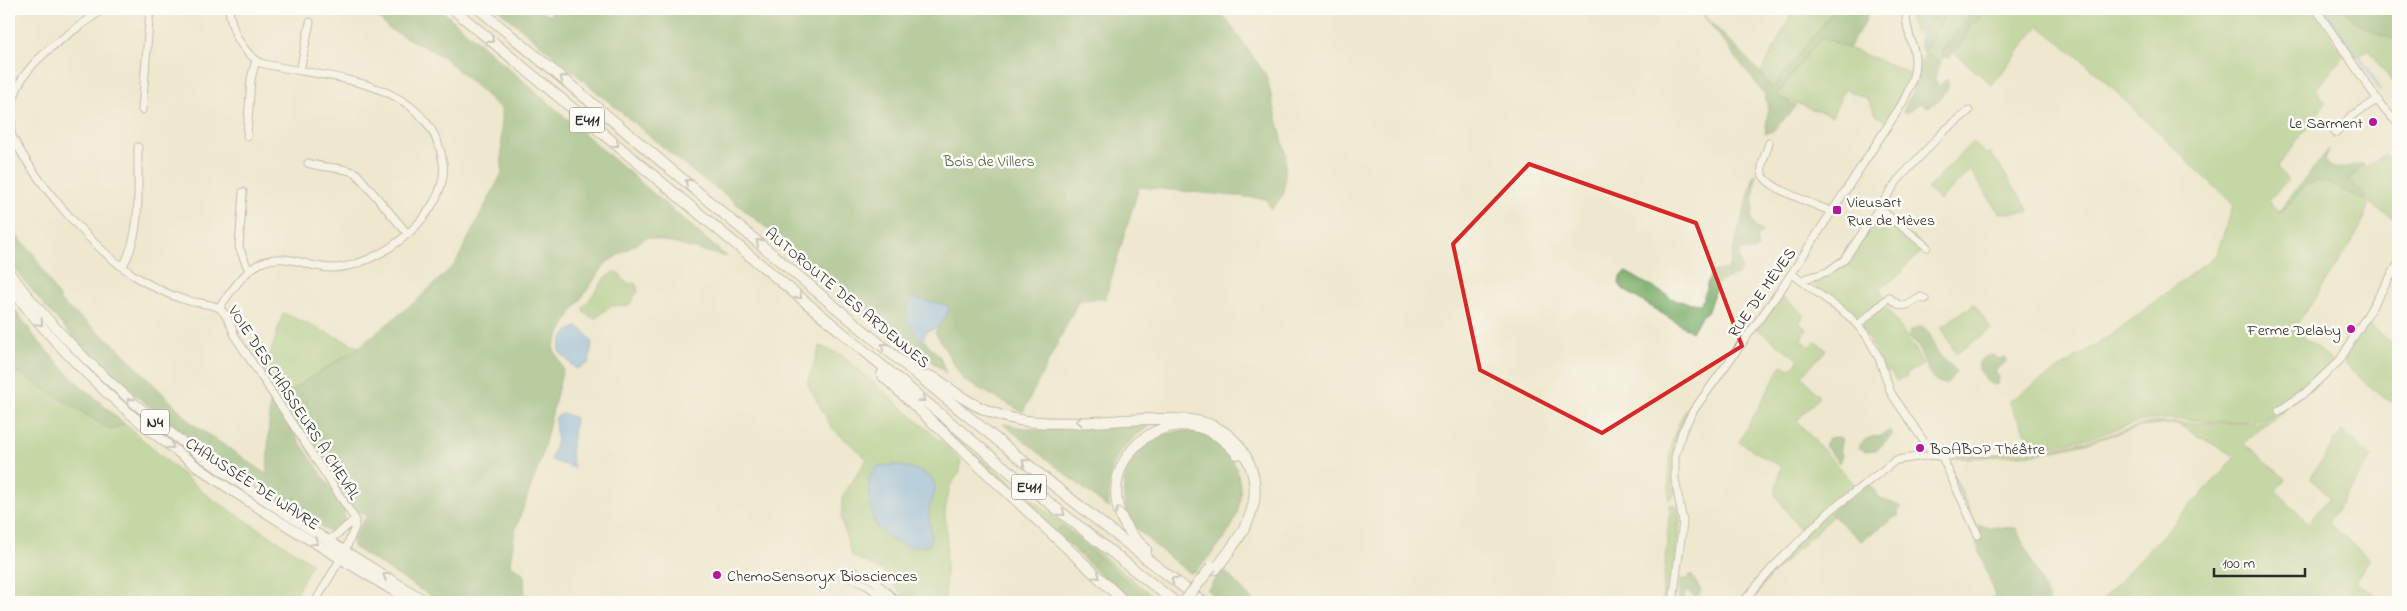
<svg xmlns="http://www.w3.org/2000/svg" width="2407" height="611" font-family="'Indie Flower',sans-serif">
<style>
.green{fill:#94c473;stroke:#60784f}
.forest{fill:#77aa65;stroke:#516a48}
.water{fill:#78b1e8;stroke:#526e8a}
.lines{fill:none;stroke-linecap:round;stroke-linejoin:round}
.stream{stroke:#78b1e8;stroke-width:2}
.minor-casing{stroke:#8d8a7d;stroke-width:9}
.major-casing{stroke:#8d8a7d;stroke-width:11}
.highway-casing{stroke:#8d8a7d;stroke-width:12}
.minor{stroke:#fff;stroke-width:7}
.major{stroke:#fff;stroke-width:9}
.highway{stroke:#fff;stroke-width:10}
.highway-bridge-casing{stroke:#8d8a7d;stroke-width:12;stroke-linecap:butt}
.highway-bridge{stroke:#fff;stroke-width:10}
.oneway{stroke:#a0a0a0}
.marked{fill:none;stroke:#d62828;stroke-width:4;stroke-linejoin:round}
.poi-dot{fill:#b5179e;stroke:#fdfcf7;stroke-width:2}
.labels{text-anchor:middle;stroke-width:5;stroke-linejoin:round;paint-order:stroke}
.shield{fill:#fdfcf7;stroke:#6a6a68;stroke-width:1}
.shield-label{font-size:15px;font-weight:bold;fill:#2b2b2b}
.poi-label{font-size:16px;fill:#2b2b2b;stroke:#fdfcf7;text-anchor:start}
.park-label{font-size:16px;fill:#506144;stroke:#fdfcf7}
.street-label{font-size:16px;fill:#2b2b2b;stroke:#fdfcf7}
</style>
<rect width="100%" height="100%" fill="#fdfcf7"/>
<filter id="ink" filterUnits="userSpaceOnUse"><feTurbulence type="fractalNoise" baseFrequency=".02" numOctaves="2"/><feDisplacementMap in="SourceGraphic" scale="10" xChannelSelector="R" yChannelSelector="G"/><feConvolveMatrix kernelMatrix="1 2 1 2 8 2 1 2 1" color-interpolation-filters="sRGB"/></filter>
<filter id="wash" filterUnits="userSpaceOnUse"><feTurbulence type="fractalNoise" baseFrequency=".0096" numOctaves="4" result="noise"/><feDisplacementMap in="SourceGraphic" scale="20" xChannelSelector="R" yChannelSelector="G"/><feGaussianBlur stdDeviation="1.12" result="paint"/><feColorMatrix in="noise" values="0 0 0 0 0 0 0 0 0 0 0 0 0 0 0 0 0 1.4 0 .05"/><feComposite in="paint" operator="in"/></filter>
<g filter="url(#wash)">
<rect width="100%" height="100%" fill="#efe8cf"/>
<path class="green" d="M1794,9H1835L1772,89L1761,73Z
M1911,9L1932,10L1922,29L1917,33L1914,32L1910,19Z
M1949,9H2312L2344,56L2316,89L2326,103L2277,167L2288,180L2268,201L2281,213L2315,175L2348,179L2385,154L2398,168V221L2369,203L2359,231L2294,329L2334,363C2314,382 2282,415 2254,420C2220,426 2185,416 2150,420C2134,422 2118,429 2102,434C2081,441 2057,444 2035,449L2008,402L2114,333L2216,255L2234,205L2088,65L2039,26L1992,85L1951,50L1936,66L1923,53Z
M2320,9H2398V80L2393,83L2368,50L2353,58Z
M1821,37L1911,73L1902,98L1887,122L1877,116L1868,99L1845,89L1832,116L1776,96Z
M1972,142L1987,155L1990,152L2030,212L1999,213L1970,170L1940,201L1927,189Z
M1878,214H1883L1926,248L1902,269L1903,272L1880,288L1885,299L1857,322L1808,280L1831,271Z
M614,272L619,273L626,283L636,284L638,291L629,305L610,306L595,319L584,313L583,308L605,278Z
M17,289C61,339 106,388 159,430C241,495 333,547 421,602L318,542L208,469L158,431L89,370L43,321Z
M1781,296L1805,315L1799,323L1807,329L1802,340L1810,347L1816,341L1826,350L1802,376L1819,397L1797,421L1858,488L1830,513L1833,516L1777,569L1748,602H1740L1766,570L1804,535L1775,495L1781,467L1739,442L1782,365L1790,369L1799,360L1757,329Z
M9,302L37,340L72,378L205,494L312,563L292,602H9Z
M1974,304L1991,329L1956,354L1941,327Z
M1885,305L1914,347L1923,365L1906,373L1907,376L1896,381L1890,370L1885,372L1862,327V324Z
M283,313L359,347L279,398L264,375Z
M2367,322L2398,349V404L2383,398L2345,364L2344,359Z
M820,346L842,355L961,459L960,472L950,486L945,511L947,542L945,602H908L883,571L852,556L841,519L842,497L867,459L832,428L807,383Z
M1728,354L1730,356C1696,402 1664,433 1675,495L1669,499C1669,480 1668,461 1672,442C1680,409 1708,380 1728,354Z
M2283,410L2284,412C2265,426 2259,425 2244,444L2286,479L2276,490L2308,523L2330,497L2310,478L2342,430L2372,457L2328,523L2370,558L2355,582L2387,602H2100L2236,457L2178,425L2168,424L2140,427L2086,443L2037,454L1951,459L1950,466L1980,535L1947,465L1948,460L1964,455L2037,451L2092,440L2150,423H2255Z
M948,432L1160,602H1152L1061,527L1057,530L1133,602H1129Z
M1670,504L1677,506L1680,521L1670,602H1662Z"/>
<path class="forest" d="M369,9H440L727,257L647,237L606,263L571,313L553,347L563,369L541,459L515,531L510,564L524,574L525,602H440L353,547L352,539L367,515L354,510L279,398L359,347L417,300L455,264L502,173L501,109L442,56L389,29Z
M498,9H533L551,16L550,9H1219L1266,75L1286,154L1284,194L1271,210L1267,199L1139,187L1105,299L1079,300L1023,412L963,380L935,332L949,309L947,305L912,327L940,357L946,373L723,193L695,174Z
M1835,9H1869L1865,22L1848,48L1821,37L1776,96L1797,106L1773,131L1765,134L1768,110L1765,95L1699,10L1761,73L1772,89Z
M1933,9H1949L1923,53L1920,34Z
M2344,9H2398V40C2379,35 2355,27 2344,9Z
M1973,13H1978L1981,19L1971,24L1964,41L1954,50L1950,58L1943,56L1942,52L1967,17Z
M1926,53L1941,62C1939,71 1931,77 1939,86L1947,79L1949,86C1944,95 1937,103 1928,107L1920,103L1909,112H1903L1913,90L1920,62Z
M2329,149L2325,160L2330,167C2344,172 2358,160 2365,165L2351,176L2350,180L2367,198L2365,200C2351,197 2323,176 2310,183C2303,186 2290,204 2284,211H2279Z
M1756,174L1752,219L1755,227L1763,232L1756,237L1758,248L1755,251L1742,250L1739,256C1747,285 1729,271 1717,284L1708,311L1701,316L1692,332L1624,290L1619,284L1620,277L1626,272L1677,301L1701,304L1711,272L1728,269L1754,175Z
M9,228L33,253L62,303L115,345L194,425L267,474L270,398L344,507C346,521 344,532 328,531C223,463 122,398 41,301C34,292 12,268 9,259C6,250 9,237 9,228Z
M9,302L37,340L72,378L124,424L111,430L9,367Z
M1922,326C1933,332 1932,345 1939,354C1944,362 1952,364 1956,372L1947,384C1929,384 1925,363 1919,349C1917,343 1912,341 1909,336V331Z
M1993,355L1998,359L2006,357L2007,361L1995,371L1999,377L1998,384L1992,385C1977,376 1971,357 1993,355Z
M1003,424L1039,430L1151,424C1115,452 1108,463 1109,509Z
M1890,430L1893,434L1877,450L1865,451L1858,447C1863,440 1871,435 1879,437Z
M1178,431C1185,431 1192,431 1198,433C1237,444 1250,489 1233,524C1225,541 1208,558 1195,572L1189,573C1172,559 1154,546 1139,531C1116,506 1119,467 1144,445C1153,436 1166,434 1178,431Z
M1839,437L1842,439L1840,447L1842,457L1839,463L1824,445L1828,438Z
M1869,483L1879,497L1902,507L1898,512L1899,516L1895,517L1861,541L1830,513Z
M1061,526L1152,602H1133L1056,531Z
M1978,526L2016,528L2050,602H1997L1975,538L1981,534Z
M1223,569L1253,601L1254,602H1223L1207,590Z
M1691,574L1701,591L1699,595L1694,596L1685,590V597L1681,602H1678L1680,579H1687Z"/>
<path class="water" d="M913,298L947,305L949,309C946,315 943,323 937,327C928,333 926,327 923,341L907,321L908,303Z
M577,327L584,331L592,342L589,363L576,369L559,351C561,338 564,332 577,327Z
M563,413L575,418L571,454L574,468L551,460L557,440L555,422L556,417Z
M896,465C909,468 938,472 935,491C933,499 929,506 929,514C929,527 934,531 929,545C912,547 908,548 892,540C867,527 871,503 869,478L878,466Z"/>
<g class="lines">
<path class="stream" d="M2326,9C2344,37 2366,61 2380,91
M1921,49C1917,32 1926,23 1935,9"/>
</g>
</g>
<g filter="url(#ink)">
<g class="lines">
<defs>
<path id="minor" d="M2316,9L2381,105L2398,124
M300,71L310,22
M142,110L150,9
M2335,133L2351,116L2377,100
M11,134C36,183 95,253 143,281C157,289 173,297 189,301C197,303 212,304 219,308C227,313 232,329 236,338L355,519V527L345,551
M9,135L11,134C11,119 11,103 17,89C30,56 76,30 103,9
M247,136L251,79L256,60
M1769,143C1767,151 1760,164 1762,173C1766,189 1818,205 1832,212
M308,163C324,169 341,166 356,173L407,233
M243,192L239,247L249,271
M1880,209L1927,247
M123,266C143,232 137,185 138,147
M1792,274L1850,317L1867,336L1879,358L1891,393L1933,455
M1801,280L1827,272L1844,260L1898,180L1944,131L1969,111
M219,308C231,292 244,270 263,262C288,252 309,269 333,268C379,267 450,213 443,162C429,76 325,79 260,63C240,49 232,32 229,9
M1858,325L1889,297C1903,311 1906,306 1921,297L1925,299
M2279,411L2306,392L2340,360L2398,264
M1942,457L1978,535
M328,540L339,533L355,519
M853,571L873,580L898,602
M850,578L868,586L889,602
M315,602L341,558
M1673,602L1683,522L1675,479V457L1682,432L1693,411L1782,288L1902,104C1910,88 1918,70 1914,51C1910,36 1905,24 1906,9
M1743,602L1772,568L1831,510L1896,460L1933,455L1942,457L1967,453L2036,450"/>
<path id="major" d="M9,272C123,422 272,505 427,602
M9,286C57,349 115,405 179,453C252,508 333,553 411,602"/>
<path id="highway" d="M453,9L1010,472L1175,602
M479,9C719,208 955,413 1203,602
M885,368L882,375L1125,602
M921,378C924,377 930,376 932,377C939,379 948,388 954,392C974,406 996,416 1020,420C1063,427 1113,419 1157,419C1175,419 1196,418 1213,426C1230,433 1242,447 1249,463C1267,505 1240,537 1216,569
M1145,558L1146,549C1063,479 1173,374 1237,454"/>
</defs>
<use href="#minor" class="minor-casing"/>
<use href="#major" class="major-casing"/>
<use href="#highway" class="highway-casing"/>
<use href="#minor" class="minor"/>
<use href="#major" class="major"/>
<use href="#highway" class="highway"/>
<defs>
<path id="highway-bridge" d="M1184,602L1212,566"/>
</defs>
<use href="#highway-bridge" class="highway-bridge-casing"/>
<use href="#highway-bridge" class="highway-bridge"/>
</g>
<defs><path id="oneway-chevron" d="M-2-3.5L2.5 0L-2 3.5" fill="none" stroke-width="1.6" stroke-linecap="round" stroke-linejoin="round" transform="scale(1.25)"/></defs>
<g class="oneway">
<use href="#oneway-chevron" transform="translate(491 40) rotate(40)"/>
<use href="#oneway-chevron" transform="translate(563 78) rotate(-140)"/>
<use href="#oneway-chevron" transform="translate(616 144) rotate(40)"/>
<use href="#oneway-chevron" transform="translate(688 182) rotate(-140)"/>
<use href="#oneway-chevron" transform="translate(759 242) rotate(-140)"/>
<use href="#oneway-chevron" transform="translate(799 296) rotate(40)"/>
<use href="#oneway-chevron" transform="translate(40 323) rotate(48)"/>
<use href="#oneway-chevron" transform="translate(884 346) rotate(-140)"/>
<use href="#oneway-chevron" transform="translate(922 399) rotate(40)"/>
<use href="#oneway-chevron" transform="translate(130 401) rotate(-139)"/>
<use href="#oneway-chevron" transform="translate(1079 421) rotate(178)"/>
<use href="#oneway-chevron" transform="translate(171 446) rotate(38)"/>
<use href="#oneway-chevron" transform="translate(1025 462) rotate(-141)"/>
<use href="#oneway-chevron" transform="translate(1119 510) rotate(-106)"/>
<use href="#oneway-chevron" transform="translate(1062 513) rotate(39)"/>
<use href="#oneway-chevron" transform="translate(315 542) rotate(32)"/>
<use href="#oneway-chevron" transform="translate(386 576) rotate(-148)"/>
<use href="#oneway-chevron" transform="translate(1097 576) rotate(42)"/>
<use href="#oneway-chevron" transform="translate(1174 580) rotate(-143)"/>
</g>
</g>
<path d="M0 0H2407V611H0ZM1529,164L1696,223L1742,346L1602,433L1480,370L1453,244Z" fill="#efe8cf" fill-opacity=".55" fill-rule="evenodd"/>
<path class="marked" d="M1529,164L1696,223L1742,346L1602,433L1480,370L1453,244Z"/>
<g class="poi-dot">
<circle cx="2373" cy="122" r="5"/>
<rect x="1832" y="205" width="10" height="10" rx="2.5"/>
<circle cx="2351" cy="329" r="5"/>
<circle cx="1920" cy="448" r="5"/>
<circle cx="717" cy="575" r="5"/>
</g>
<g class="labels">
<g class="shield">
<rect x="569.5" y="107.5" width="35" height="25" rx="4"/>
<rect x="141" y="409.5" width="28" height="25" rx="4"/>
<rect x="1011.5" y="474.5" width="35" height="25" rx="4"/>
</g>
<g class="shield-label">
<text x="587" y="125">E411</text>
<text x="155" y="427">N4</text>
<text x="1029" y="492">E411</text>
</g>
<g class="poi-label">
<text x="2363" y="128" text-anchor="end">Le Sarment</text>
<text x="1847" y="207">Vieusart<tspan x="1847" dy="18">Rue de Mèves</tspan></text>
<text x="2341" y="335" text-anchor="end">Ferme Delaby</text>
<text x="1930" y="454">BOABOP Théâtre</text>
<text x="727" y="581">ChemoSensoryX Biosciences</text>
</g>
<g class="park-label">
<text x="989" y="166">Bois de Villers</text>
</g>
<g class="street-label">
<text transform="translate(1761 292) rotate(-55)" y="6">RUE DE MÈVES</text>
<text transform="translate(848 297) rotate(40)" y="6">AUTOROUTE DES ARDENNES</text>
<text transform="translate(295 402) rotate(57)" y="6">VOIE DES CHASSEURS À CHEVAL</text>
<text transform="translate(253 483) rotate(33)" y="6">CHAUSSÉE DE WAVRE</text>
</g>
</g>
<rect width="2407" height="611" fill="none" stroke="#fdfcf7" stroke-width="30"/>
<path d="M2214 568v8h91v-8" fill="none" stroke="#2b2b2b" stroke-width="2.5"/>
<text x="2222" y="568" font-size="15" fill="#2b2b2b" stroke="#fdfcf7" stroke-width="4" paint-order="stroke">100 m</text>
</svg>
